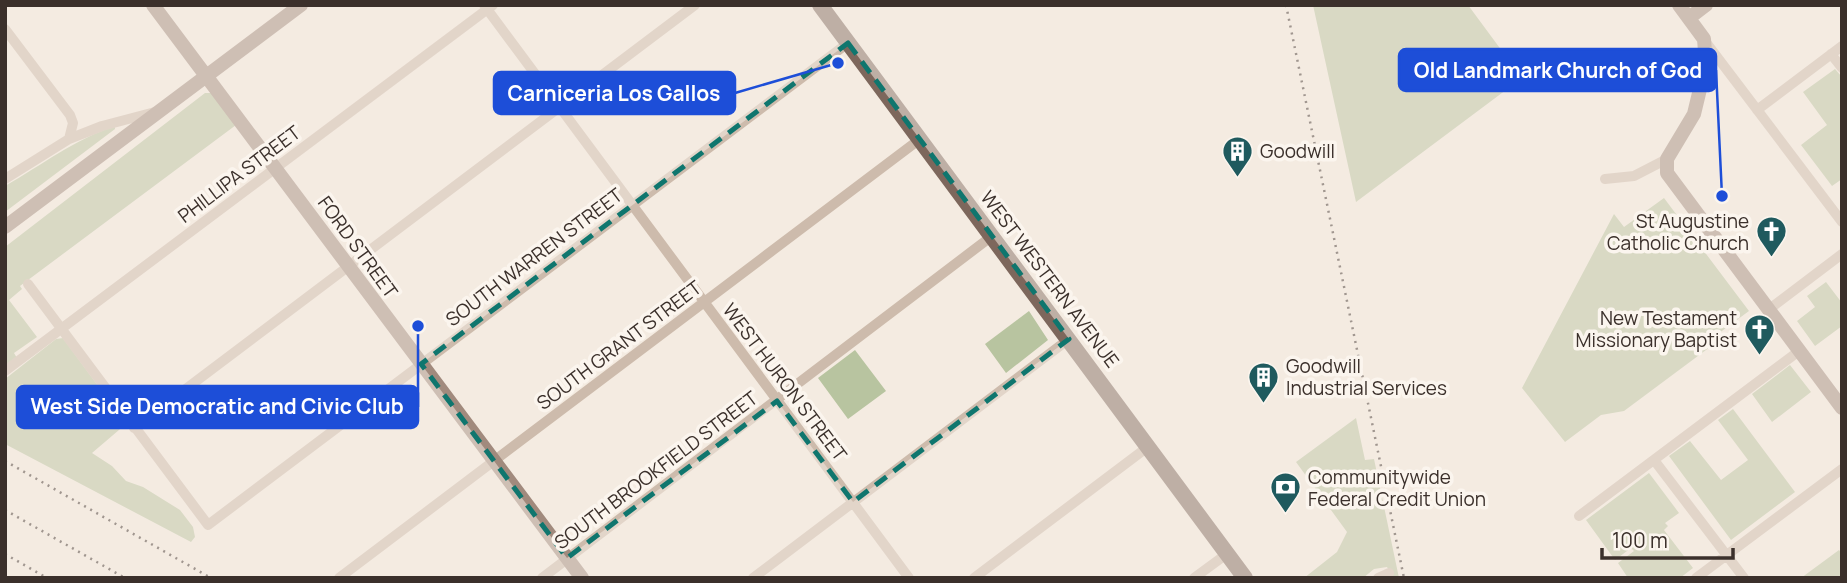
<svg xmlns="http://www.w3.org/2000/svg" width="1847" height="583" font-family="Manrope,sans-serif">
<style>
.green{fill:#b8c4a0}
.lines{fill:none;stroke-linecap:round;stroke-linejoin:round}
.street{stroke:#cdbbac;stroke-width:10}
.secondary{stroke:#a18a7d;stroke-width:14}
.primary{stroke:#7d675c;stroke-width:16}
.rail{stroke:#3b302b;stroke-width:2.5;stroke-dasharray:2 5;stroke-linecap:butt}
.marked{fill:none;stroke:#0f766e;stroke-width:5;stroke-dasharray:14 9;stroke-linejoin:round}
.labels{text-anchor:middle;stroke-width:7;stroke-linejoin:round;paint-order:stroke}
.poi-label{font-size:19px;fill:#3b302b;stroke:#fbf5ee;text-anchor:start}
.street-label{font-size:19px;fill:#3b302b;stroke:#fbf5ee}
.leader{fill:none;stroke:#1d4ed8;stroke-width:2.5}
.callout-dot{fill:#1d4ed8;stroke:#fbf5ee;stroke-width:2.5}
.callout{fill:#1d4ed8;stroke:#1d4ed8;stroke-width:2.5}
.callout-label{font-size:21px;text-anchor:middle;font-weight:bold;fill:#fff}
</style>
<rect width="100%" height="100%" fill="#f4ebe1"/>
<path class="green" d="M1313,5H1468L1522,78L1356,202Z
M1835,69L1842,77V179L1832,186L1801,145L1827,125L1803,92Z
M205,93H211L236,125L20,286L22,289L9,300L37,337L14,353L17,358L5,366V247Z
M115,126V129L5,212V186C42,165 75,139 115,126Z
M1664,198L1749,311L1707,342L1710,347L1624,411L1601,415L1565,442L1522,388L1614,214L1624,227Z
M1826,282L1842,303V326L1815,346L1797,321L1815,307L1807,296Z
M1029,311L1048,340L1006,373L985,344Z
M63,338L126,424L92,453L112,466L126,481L143,487L180,510L193,527L195,537L191,542L5,444V379L56,339Z
M855,350L886,391L848,419L818,378Z
M1790,365L1811,392L1772,422L1752,394Z
M1733,409L1795,492L1731,540L1669,456L1690,441L1721,480L1748,460L1718,420Z
M1356,418L1365,460L1374,459L1399,578H1393L1387,567L1374,569L1363,578H1304L1337,552L1347,532L1296,462Z
M1649,473L1679,513L1665,523L1668,526L1664,530L1693,568L1680,578H1628L1618,563L1634,551L1631,548L1615,560L1586,520Z
M1839,550L1842,554V578H1801Z"/>
<g class="lines">
<path class="street" d="M484,5L909,578
M5,29L70,115L73,123L69,139
M1705,41L1842,222
M1831,54L1842,68
M1757,110L1842,46
M5,179L69,139L102,126L155,112
M1605,179L1634,176L1667,159
M28,284L208,525L848,43
M1768,310L1842,254
M5,371L493,5
M134,428L695,5
M1654,460L1744,578
M1579,516L1799,351
M339,578L920,139
M542,578L992,236
M753,578L1069,339
M974,578L1149,446
M1194,578L1228,553
M1378,578L1389,573
M1696,578L1842,469"/>
<path class="secondary" d="M153,5L582,578
M1679,5L1704,39L1706,64L1694,114L1667,159V173L1842,408
M1689,18L1706,5
M5,227L301,5"/>
<path class="primary" d="M820,5L1245,578"/>
<path class="rail" d="M1286,5L1404,578
M5,461L211,578
M5,510L125,578
M5,554L47,578"/>
</g>
<path d="M0 0H1847V583H0ZM848,43L1069,339L853,502L777,401L567,558L421,364Z" fill="#f4ebe1" fill-opacity=".55" fill-rule="evenodd"/>
<path class="marked" d="M848,43L1069,339L853,502L777,401L567,558L421,364Z"/>
<defs>
<symbol id="building-pin" viewBox="-11 -11 22 30"><path d="M0 17L-7.5 6A9.5 9.5 0 1 1 7.5 6Z" fill="#1f5a5e" stroke="#fbf5ee"/><path d="M-4-6H4V6H1V3H-1V6H-4ZM-2.5-4.3h1.7v1.8h-1.7ZM.8-4.3h1.7v1.8H.8ZM-2.5-1h1.7V.8h-1.7ZM.8-1h1.7V.8H.8Z" fill="#fff"/></symbol>
<symbol id="church-pin" viewBox="-11 -11 22 30"><path d="M0 17L-7.5 6A9.5 9.5 0 1 1 7.5 6Z" fill="#1f5a5e" stroke="#fbf5ee"/><path d="M-1.2-6h2.4v3.5h3.3v2.4h-3.3V6h-2.4V-.1h-3.3v-2.4h3.3Z" fill="#fff"/></symbol>
<symbol id="bank-pin" viewBox="-11 -11 22 30"><path d="M0 17L-7.5 6A9.5 9.5 0 1 1 7.5 6Z" fill="#1f5a5e" stroke="#fbf5ee"/><path d="M-6-4H6V4H-6ZM0-2.3a2.3 2.3 0 1 0 0 4.6a2.3 2.3 0 1 0 0-4.6Z" fill="#fff"/></symbol>
</defs>
<g fill-rule="evenodd">
<use href="#building-pin" x="1220" y="134" width="35" height="47"/>
<use href="#church-pin" x="1754" y="214" width="35" height="47"/>
<use href="#church-pin" x="1742" y="312" width="35" height="47"/>
<use href="#building-pin" x="1246" y="360" width="35" height="47"/>
<use href="#bank-pin" x="1268" y="470" width="35" height="47"/>
</g>
<g class="labels">
<g class="poi-label">
<text x="1260" y="158">Goodwill</text>
<text x="1749" y="228" text-anchor="end">St Augustine<tspan x="1749" dy="22">Catholic Church</tspan></text>
<text x="1737" y="325" text-anchor="end">New Testament<tspan x="1737" dy="22">Missionary Baptist</tspan></text>
<text x="1286" y="373">Goodwill<tspan x="1286" dy="22">Industrial Services</tspan></text>
<text x="1308" y="484">Communitywide<tspan x="1308" dy="22">Federal Credit Union</tspan></text>
</g>
<g class="street-label">
<text transform="translate(239 174) rotate(-37)" y="7">PHILLIPA STREET</text>
<text transform="translate(358 247) rotate(54)" y="7">FORD STREET</text>
<text transform="translate(534 257) rotate(-37)" y="7">SOUTH WARREN STREET</text>
<text transform="translate(1050 279) rotate(53)" y="7">WEST WESTERN AVENUE</text>
<text transform="translate(619 345) rotate(-37)" y="7">SOUTH GRANT STREET</text>
<text transform="translate(785 382) rotate(53)" y="7">WEST HURON STREET</text>
<text transform="translate(656 470) rotate(-37)" y="7">SOUTH BROOKFIELD STREET</text>
</g>
</g>
<path class="leader" d="M1722 196L1716 70M838 63L735 93M418 326L418 407"/>
<g class="callout-dot">
<circle cx="1722" cy="196" r="7"/>
<circle cx="838" cy="63" r="7"/>
<circle cx="418" cy="326" r="7"/>
</g>
<g class="callout">
<rect x="1399" y="49" width="317" height="42" rx="7"/>
<rect x="494" y="72" width="241" height="42" rx="7"/>
<rect x="17" y="386" width="401" height="42" rx="7"/>
</g>
<g class="callout-label">
<text x="1558" y="78">Old Landmark Church of God</text>
<text x="614" y="101">Carniceria Los Gallos</text>
<text x="217" y="414">West Side Democratic and Civic Club</text>
</g>
<rect width="1847" height="583" fill="none" stroke="#3b302b" stroke-width="14"/>
<path d="M1602 548v10h131v-10" fill="none" stroke="#3b302b" stroke-width="3.5"/>
<text x="1612" y="548" font-size="21" fill="#3b302b" stroke="#fbf5ee" stroke-width="5" paint-order="stroke">100 m</text>
</svg>
